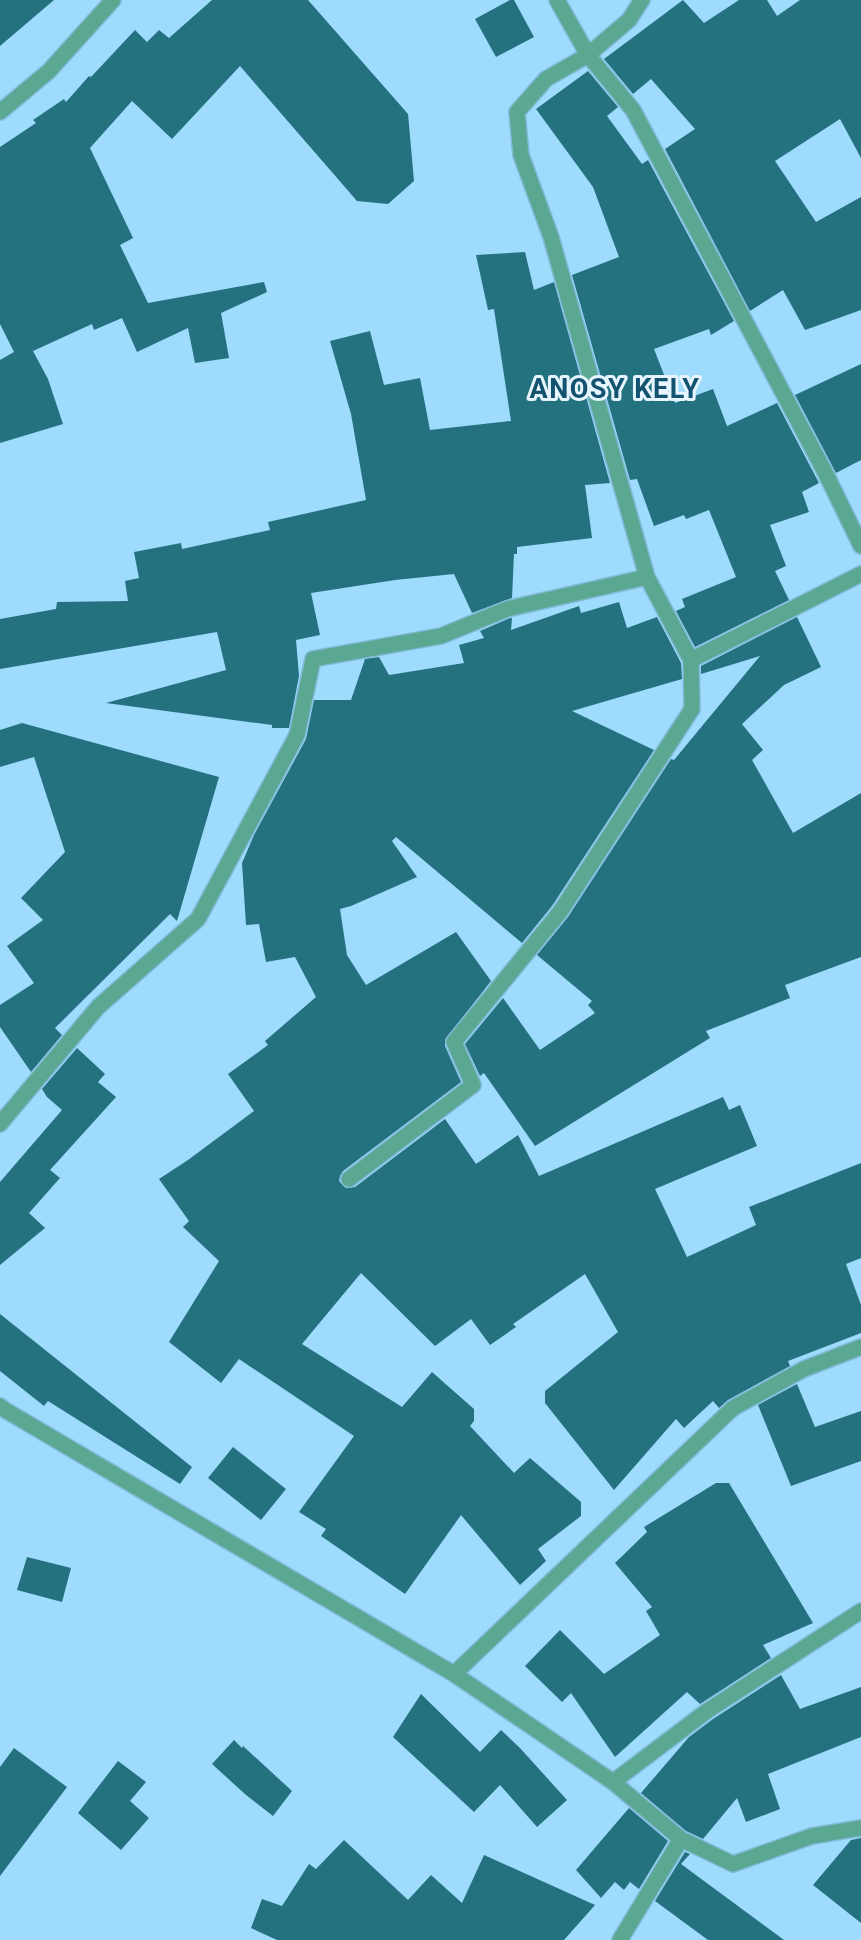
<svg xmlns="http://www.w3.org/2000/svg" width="861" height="1940" font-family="Roboto,sans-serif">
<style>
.building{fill:#247180}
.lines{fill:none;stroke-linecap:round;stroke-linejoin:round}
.minor-casing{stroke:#82b9d8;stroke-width:18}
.minor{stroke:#5aa892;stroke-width:15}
.labels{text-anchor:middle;stroke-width:6;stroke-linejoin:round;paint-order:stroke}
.district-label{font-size:27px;font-weight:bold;letter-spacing:1.5px;fill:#135370;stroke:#e6f5fe}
</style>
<rect width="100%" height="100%" fill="#9edbfd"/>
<path class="building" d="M0,0H54L0,46Z
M212,0H308L408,114L414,181L388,204L357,201L240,66L172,139L132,101L90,148L133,238L120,245L148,303L264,282L267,292L221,313L229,358L195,363L188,328L137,352L122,318L94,330L92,324L33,351L48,379L63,424L0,443V360L14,352L0,324V147L36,123L33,120L64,99L66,102L89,76L91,77L135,30L147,42L159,30L169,38Z
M510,0H514L534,37L496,57L475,19Z
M683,0L704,23L739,0H767L777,16L800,0H861V158L840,119L775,161L816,222L861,197V310L805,330L783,290L750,311L665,149L695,129L651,79L633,94L604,59Z
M588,71L618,107L607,116L642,164L648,160L734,321L711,335L709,329L654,349L675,403L713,389L727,426L777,403L819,483L802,492L809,512L770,525L786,566L775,571L789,600L695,647L676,611L685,607L682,599L736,577L709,510L686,519L684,515L654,526L637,479L630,480L572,275L619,257L593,187L536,109Z
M525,252L534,290L554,282L610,483L585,485L592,538L517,547V554H514L512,598L472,613L454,574L395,580L311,593L320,635L296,640L299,676L289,728H272V725L106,703L226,670L217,632L0,669V619L56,609L57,602L128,601L125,581L139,578L134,552L181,543L182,549L270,530L268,522L366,500L351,414L330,341L370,331L384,385L420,378L430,430L511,421L494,309L488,310L476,255Z
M861,364V460L836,473L795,395Z
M619,602L627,628L657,617L681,663L682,679L572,711L654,750L552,906L522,943L396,837L392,841L417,877L351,906L340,909L347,955L366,985L456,932L491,981L445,1040V1046L461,1082L343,1171L340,1176L339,1181L346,1188L355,1187L445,1119L476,1164L518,1135L539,1176L723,1097L729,1110L740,1105L757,1146L655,1189L687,1257L756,1225L749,1207L861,1163V1258L846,1264L861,1305V1333L788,1361L790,1366L728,1400L719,1408L713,1401L684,1428L676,1419L614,1490L545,1403V1391L618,1332L585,1274L513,1324L516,1327L490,1345L471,1319L435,1346L361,1273L302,1344L402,1407L432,1372L474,1409V1421L470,1426L514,1473L530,1458L581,1502V1516L538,1549L546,1561L520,1585L461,1515L405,1594L321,1536L326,1529L299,1512L354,1436L239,1359L221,1383L169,1342L219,1261L183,1227L189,1221L159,1179L188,1160L254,1111L228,1074L268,1045L265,1041L316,997L295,957L266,962L259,924L246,925L242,863L254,835L306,739L314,700H351L365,659L379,657L389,675L464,663L459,645L484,638L480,631L510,618H512L511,630L579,606L581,613Z
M797,617L821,667L784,685L742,724L763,750L752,760L793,833L861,793V957L785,985L790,998L706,1031L710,1038L535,1146L484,1073L480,1076L465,1044L503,998L540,1050L595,1013L588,1005L592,1001L537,955L568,917L671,759L674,760L760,656L701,674V666Z
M22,723L219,777L177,921L170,914L55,1028L62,1035L31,1072L0,1027V1005L34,983L7,946L43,920L21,898L65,852L34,757L0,767V730Z
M77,1048L105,1074L98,1082L116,1097L50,1170L60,1178L29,1213L45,1228L0,1265V1182L62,1110L47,1097L42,1089Z
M0,1314L192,1467L180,1484L48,1401L44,1406L0,1371Z
M797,1384L815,1427L861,1411V1461L791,1486L758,1405Z
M233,1447L286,1489L261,1520L208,1478Z
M716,1483H729L813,1623L763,1645L771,1658L700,1704L687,1692L615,1757L571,1693L562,1702L525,1666L560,1630L604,1674L660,1635L646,1611L652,1607L615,1563L647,1532L644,1527Z
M27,1557L71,1568L62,1602L17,1590Z
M781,1675L800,1709L861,1687V1737L768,1774L780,1809L746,1822L737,1798L703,1839L686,1831L641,1793L689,1737L713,1719Z
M421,1694L480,1752L501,1730L520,1748L567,1800L537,1827L500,1785L474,1812L393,1737Z
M234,1740L242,1748L243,1746L292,1791L273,1816L246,1795L212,1764Z
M14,1748L67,1787L0,1876V1767Z
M118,1761L146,1782L130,1801L149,1818L121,1850L78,1813Z
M629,1808L668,1841L639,1889L630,1882L624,1890L615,1882L601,1898L576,1870Z
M861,1838V1923L813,1885L851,1840Z
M344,1840L408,1900L431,1875L462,1903L484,1855L595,1905L564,1940H277L251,1928L262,1899L282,1906L309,1864L316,1869Z
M685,1852L690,1854L681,1864L784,1940H708L655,1901Z"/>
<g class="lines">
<defs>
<path id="minor" d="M642,0L629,20L588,55L633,110L826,474L861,546
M0,112L49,71L113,0
M691,660L861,574
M0,1124L98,1007L198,919L297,735L313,659L441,636L507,609L647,577
M349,1179L473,1085L454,1042L560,912L692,709L691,660L647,577L551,237L521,155L517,112L546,79L588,55L557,0
M0,1406L5,1410L454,1674L613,1782L681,1839L733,1864L812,1836L861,1828
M454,1674L733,1408L804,1369L861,1347
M613,1782L707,1711L861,1611
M620,1940L681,1839"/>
</defs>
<use href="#minor" class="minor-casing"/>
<use href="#minor" class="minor"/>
</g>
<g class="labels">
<g class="district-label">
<text x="615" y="398">ANOSY KELY</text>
</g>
</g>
</svg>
